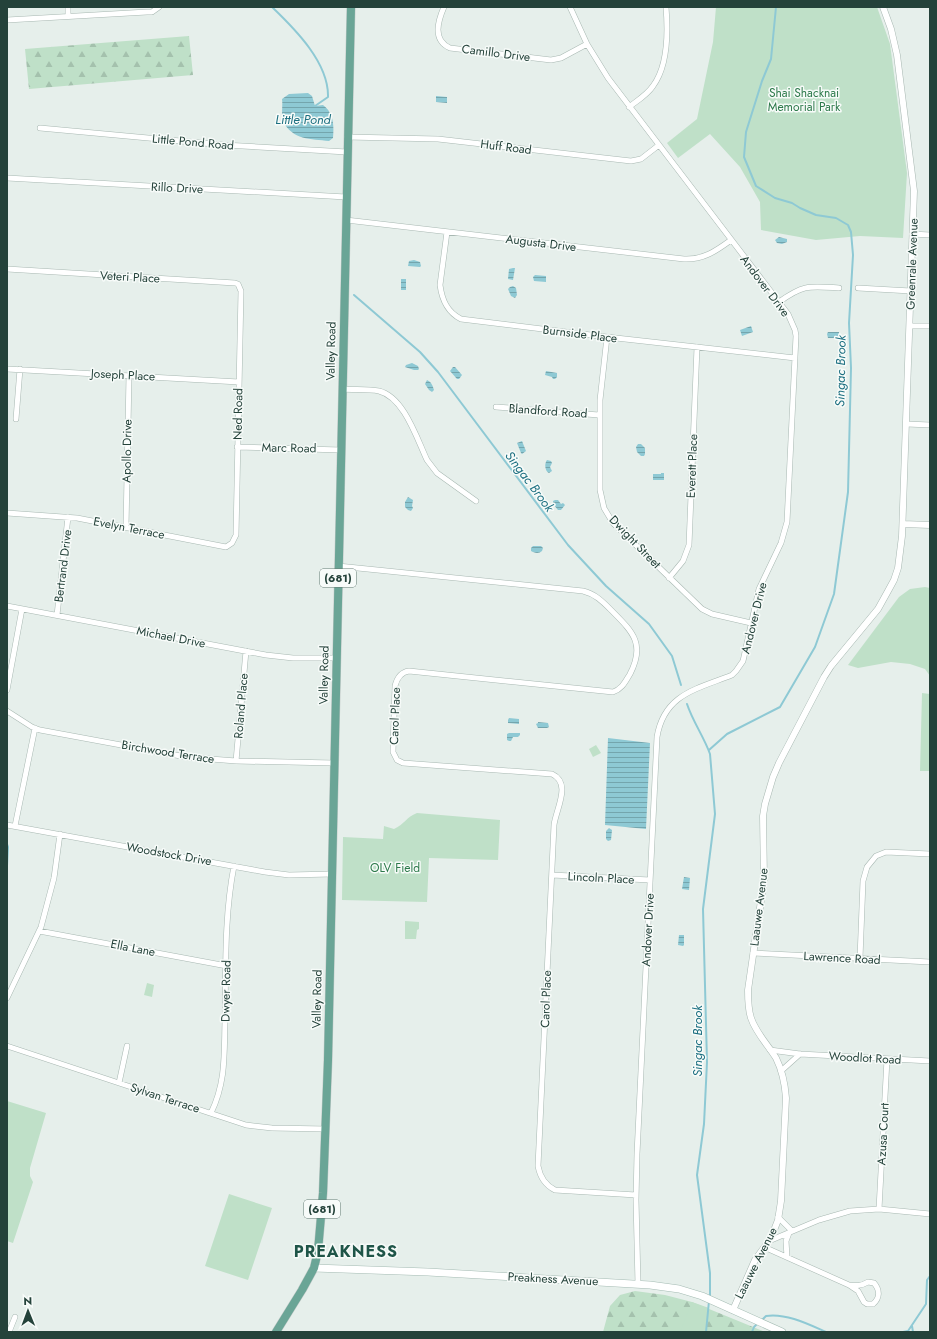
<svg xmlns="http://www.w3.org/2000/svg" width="937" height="1339" font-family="Jost,sans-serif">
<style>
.forest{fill:url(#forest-firs)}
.park{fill:#bfe0c8}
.water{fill:url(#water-rules)}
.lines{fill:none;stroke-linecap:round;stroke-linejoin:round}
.stream{stroke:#8ec9d4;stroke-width:2}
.minor-casing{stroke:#a8b8b2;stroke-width:6}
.tertiary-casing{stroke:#a8b8b2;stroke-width:7}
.secondary-casing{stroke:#a4bbb3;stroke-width:8}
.primary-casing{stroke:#c2cac8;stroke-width:9}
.minor{stroke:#fff;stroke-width:5}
.tertiary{stroke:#fff;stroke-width:6}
.secondary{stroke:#fff;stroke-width:7}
.primary{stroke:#6aa596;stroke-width:8}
.labels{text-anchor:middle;stroke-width:3;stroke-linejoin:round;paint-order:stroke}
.shield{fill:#f7fbf9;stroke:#637a73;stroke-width:1}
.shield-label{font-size:11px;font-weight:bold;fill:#24423a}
.street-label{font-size:12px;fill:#24423a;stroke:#f7fbf9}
.park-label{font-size:12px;fill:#2d7a4b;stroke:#f7fbf9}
.water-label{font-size:13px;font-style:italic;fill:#1c6f80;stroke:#f7fbf9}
.district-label{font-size:16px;font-weight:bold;letter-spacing:1px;fill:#1f5548;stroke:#f7fbf9}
</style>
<defs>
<pattern id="forest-firs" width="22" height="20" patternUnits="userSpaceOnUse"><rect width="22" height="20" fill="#bfe0c8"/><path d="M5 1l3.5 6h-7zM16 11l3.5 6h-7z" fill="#a4c1ad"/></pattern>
<pattern id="water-rules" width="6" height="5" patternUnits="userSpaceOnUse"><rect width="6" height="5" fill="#8ec9d4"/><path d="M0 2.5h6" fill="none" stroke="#74a5ad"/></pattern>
</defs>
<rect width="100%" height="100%" fill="#e6efeb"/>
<path class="forest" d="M189,36L193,75L29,89L25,49Z
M635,1291L665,1295L692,1302L765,1332H603L610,1306L620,1295Z"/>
<path class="park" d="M716,7H877L890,44L907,173L903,238L860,236L816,240L761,230L760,202L740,167L710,134L678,158L667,143L697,119L713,42Z
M925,587L930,588V676L925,669L910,664L891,662L858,668L848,665L899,597L910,589Z
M922,693L930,694V771H920Z
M596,745L601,753L593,757L589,749Z
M417,813L500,820L498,860L429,858L427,902L342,900L343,837L383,839L384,826L394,829C405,824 406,817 417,813Z
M405,921L419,922V929L417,930L416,939H405Z
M147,983L154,985L152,997L144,995Z
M7,1101L46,1113L30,1168V1176L33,1182L13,1243L7,1241Z
M229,1194L272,1208L248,1280L205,1266Z
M692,1302L709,1308L706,1332H680Z"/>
<path class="water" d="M308,93L312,96L315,106L323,105C334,113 334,126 333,138L329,141C311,139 292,140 283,121C281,115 283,105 282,99L289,94Z
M436,96L447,97V103L436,102Z
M779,237L787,239V242L782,244L777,243L775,240Z
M414,260L420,262L421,266L420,267L408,266L409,261Z
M513,268H515L513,280L508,279L509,269Z
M535,275L546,276V282L534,281L533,277Z
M401,279H406V290H401Z
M510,287L513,286L516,288L517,295L515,298L511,296L508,289Z
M751,326L753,332L742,336L740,330Z
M828,332H839V338H828L827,334Z
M412,363L418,366L419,369L418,370H414L405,367L406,365Z
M453,367H455L462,375L459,379H457L450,371Z
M546,371L557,373V377L555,379H553L552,377L545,375Z
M427,380C432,382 433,387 434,390L432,392L429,390L425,384Z
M522,441L526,451L522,454L521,453L517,443Z
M638,444H641L645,448V454L644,456H641L637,452L636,447Z
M547,460L551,461L552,463L550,467L552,471L549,473C545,471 544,464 547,460Z
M661,473H664V480H653V474H661Z
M408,497L413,500L412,506L413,508L411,511L408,510L405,507V502Z
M555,500H558L561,504L563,503L565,505L561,510H558L553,504V501Z
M533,546H541L543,548L542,551C539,554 534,553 531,551V548Z
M509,718L519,719V724L508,723V720Z
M538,722L548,723L549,727L547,728H538L536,724L538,723Z
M509,733H520V735L518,737H513L511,741H509L507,740V734Z
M608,738L650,743L646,829L605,825Z
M609,828L612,830L611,840L608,841L606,839V831Z
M684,877L690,878L689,890L682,889Z
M679,935H684V945L683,946L678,945Z"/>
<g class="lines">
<path class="stream" d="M272,7C295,29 329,63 328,97L315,106
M354,295L420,352L438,372L568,545L606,586L649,624L672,656L681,685
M687,704C693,722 704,737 710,754L715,814L703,909L707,1062L704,1124L697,1175L710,1273V1297
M709,750L727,734L780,707L815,647L834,594L848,492L851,368L849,323L853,255L851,232L848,225L836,218L816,215L800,208L792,203L775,198L756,186L744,157L746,132L762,81L771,59L776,7
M7,844L8,847L7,866
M762,1320L766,1316C786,1313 808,1324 826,1332
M912,1326L913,1332
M706,1332L709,1301
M752,1332L754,1327L758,1323
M903,1332L908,1331L926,1304L927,1280L930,1276"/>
<defs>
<path id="minor" d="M68,7V16
M444,7C438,21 432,40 450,48L551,60L561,58L587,44
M570,7L587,44L608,78L788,314L795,330L796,336L787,522L781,543L759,589L743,661L736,671L732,675C697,689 664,694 657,737L637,1154L636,1200L638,1284
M7,20L147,12H152L159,7
M629,107C638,100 647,95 653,86C668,66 668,31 666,7
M40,128L224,145L347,152
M347,137L438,139L631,161L641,159L659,145
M7,178L346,197
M346,220L684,259C703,260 716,251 731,240
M447,232L440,285C442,300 447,312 461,319L607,337L795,358
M912,234L930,235
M7,269L235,283L238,284L241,291L236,535L232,543L226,547L77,518L7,513
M858,288L911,291
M779,302C804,284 810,286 839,288
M910,326H930
M607,337L600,400V490L604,508L613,523L702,609L712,614L751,623
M7,369L239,382
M342,389C354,390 368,389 379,391C404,397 417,439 427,460L437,473L476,501
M496,407L599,415
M16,419L20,369
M907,424L930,425
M237,447L341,450
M126,527L129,376
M338,566L583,591C596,594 604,603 613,612C634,633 645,645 630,674C625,682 622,689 613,692L409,671C401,672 397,678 395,686L393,752L397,760L403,763L552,774C572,783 556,809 554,825L538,1166C540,1177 545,1185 555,1190L636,1195
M669,578L683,561L689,545L697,347
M7,606L266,655L293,658H336
M57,615L68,517
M7,690L22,609
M7,711L32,727L40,730L186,757L236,761L334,763
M236,761L246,651
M7,825L265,872L289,875L332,874
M15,826L35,728
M552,875L650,880
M39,931L227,966
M753,953L930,962
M860,958L863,881L867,867L876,856L886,852L930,854
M7,998L41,927L54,878L60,834
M7,1046L246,1125L272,1128L326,1129
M770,1050L800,1054L930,1061
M781,1071L800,1054
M119,1083L127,1046
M211,1113C226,1082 224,1055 225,1021C226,970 224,917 234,866
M879,1209L887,1059
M778,1217L792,1231
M769,1241L819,1220L850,1211L879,1209L930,1214
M764,1247L849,1285L858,1291L864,1302L867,1304H873C880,1298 880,1290 874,1283L868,1282C861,1286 857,1286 849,1285
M787,1257L786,1241L789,1233
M9,1332L15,1317"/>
<path id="tertiary" d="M903,524L930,525
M733,1310L755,1260L771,1238L778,1220L781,1201L786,1098C785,1084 782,1070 776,1058C768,1045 756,1033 751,1018C748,1009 748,999 748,990L764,880L763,816L765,804L773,777L779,763L824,677L831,666L878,609L888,591L894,580L898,568L902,536L914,191L897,55L891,29L883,7"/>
<path id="secondary" d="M314,1268L428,1272L650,1285L679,1289L702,1296L782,1332"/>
<path id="primary" d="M276,1332L302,1290L314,1268L318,1251L323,1193L328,1060L351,7"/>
</defs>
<use href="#minor" class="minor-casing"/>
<use href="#tertiary" class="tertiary-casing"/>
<use href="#secondary" class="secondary-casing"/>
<use href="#primary" class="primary-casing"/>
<use href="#minor" class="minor"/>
<use href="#tertiary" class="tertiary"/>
<use href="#secondary" class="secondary"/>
<use href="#primary" class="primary"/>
</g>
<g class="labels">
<g class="shield">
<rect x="320" y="569" width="36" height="18" rx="3"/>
<rect x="304" y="1200" width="36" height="18" rx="3"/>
</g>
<g class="shield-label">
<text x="338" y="582">(681)</text>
<text x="322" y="1213">(681)</text>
</g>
<g class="street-label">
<text transform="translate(496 53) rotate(7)" y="4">Camillo Drive</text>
<text transform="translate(193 142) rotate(5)" y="4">Little Pond Road</text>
<text transform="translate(506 147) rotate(7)" y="4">Huff Road</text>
<text transform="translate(177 188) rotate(3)" y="4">Rillo Drive</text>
<text transform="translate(541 243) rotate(7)" y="4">Augusta Drive</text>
<text transform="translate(912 264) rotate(-88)" y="4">Greenrale Avenue</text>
<text transform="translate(130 277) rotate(3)" y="4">Veteri Place</text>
<text transform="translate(765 286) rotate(53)" y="4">Andover Drive</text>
<text transform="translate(580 334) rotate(7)" y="4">Burnside Place</text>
<text transform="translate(331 351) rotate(-89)" y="4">Valley Road</text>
<text transform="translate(123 375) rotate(3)" y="4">Joseph Place</text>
<text transform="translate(548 411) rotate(4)" y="4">Blandford Road</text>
<text transform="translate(238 414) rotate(-89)" y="4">Ned Road</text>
<text transform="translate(289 448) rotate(1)" y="4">Marc Road</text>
<text transform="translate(127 451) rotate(-89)" y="4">Apollo Drive</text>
<text transform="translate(692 466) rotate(-88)" y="4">Everett Place</text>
<text transform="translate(129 528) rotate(11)" y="4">Evelyn Terrace</text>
<text transform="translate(635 542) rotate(46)" y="4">Dwight Street</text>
<text transform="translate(63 566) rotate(-83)" y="4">Bertrand Drive</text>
<text transform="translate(754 618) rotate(-76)" y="4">Andover Drive</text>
<text transform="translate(171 637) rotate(11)" y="4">Michael Drive</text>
<text transform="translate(324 675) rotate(-89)" y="4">Valley Road</text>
<text transform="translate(241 706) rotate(-85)" y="4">Roland Place</text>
<text transform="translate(395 716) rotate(-88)" y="4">Carol Place</text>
<text transform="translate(168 752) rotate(9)" y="4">Birchwood Terrace</text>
<text transform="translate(169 854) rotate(10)" y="4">Woodstock Drive</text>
<text transform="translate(601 878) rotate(3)" y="4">Lincoln Place</text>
<text transform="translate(759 907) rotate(-83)" y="4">Laauwe Avenue</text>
<text transform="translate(648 930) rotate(-87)" y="4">Andover Drive</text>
<text transform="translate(133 948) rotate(11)" y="4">Ella Lane</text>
<text transform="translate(842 958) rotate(3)" y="4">Lawrence Road</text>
<text transform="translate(226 991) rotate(-89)" y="4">Dwyer Road</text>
<text transform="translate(317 999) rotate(-89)" y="4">Valley Road</text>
<text transform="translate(546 999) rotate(-88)" y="4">Carol Place</text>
<text transform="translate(865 1058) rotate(3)" y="4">Woodlot Road</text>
<text transform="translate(165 1098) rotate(18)" y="4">Sylvan Terrace</text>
<text transform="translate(883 1134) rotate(-87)" y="4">Azusa Court</text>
<text transform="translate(756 1263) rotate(-63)" y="4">Laauwe Avenue</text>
<text transform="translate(553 1279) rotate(3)" y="4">Preakness Avenue</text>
</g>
<g class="park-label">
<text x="804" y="97">Shai Shacknai<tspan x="804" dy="14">Memorial Park</tspan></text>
<text x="395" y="872">OLV Field</text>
</g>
<g class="water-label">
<text x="303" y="124">Little Pond</text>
<text transform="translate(840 371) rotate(-89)" y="5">Singac Brook</text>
<text transform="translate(530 481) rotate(53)" y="5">Singac Brook</text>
<text transform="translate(697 1041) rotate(-90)" y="5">Singac Brook</text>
</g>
<g class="district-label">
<text x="346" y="1257">PREAKNESS</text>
</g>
</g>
<rect width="937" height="1339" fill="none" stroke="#24423a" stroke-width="16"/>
<g transform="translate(28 1311) rotate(359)" stroke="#f7fbf9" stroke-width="3" paint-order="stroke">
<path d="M0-3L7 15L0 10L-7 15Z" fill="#24423a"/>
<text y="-6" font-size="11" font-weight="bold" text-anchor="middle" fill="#24423a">N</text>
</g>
</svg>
